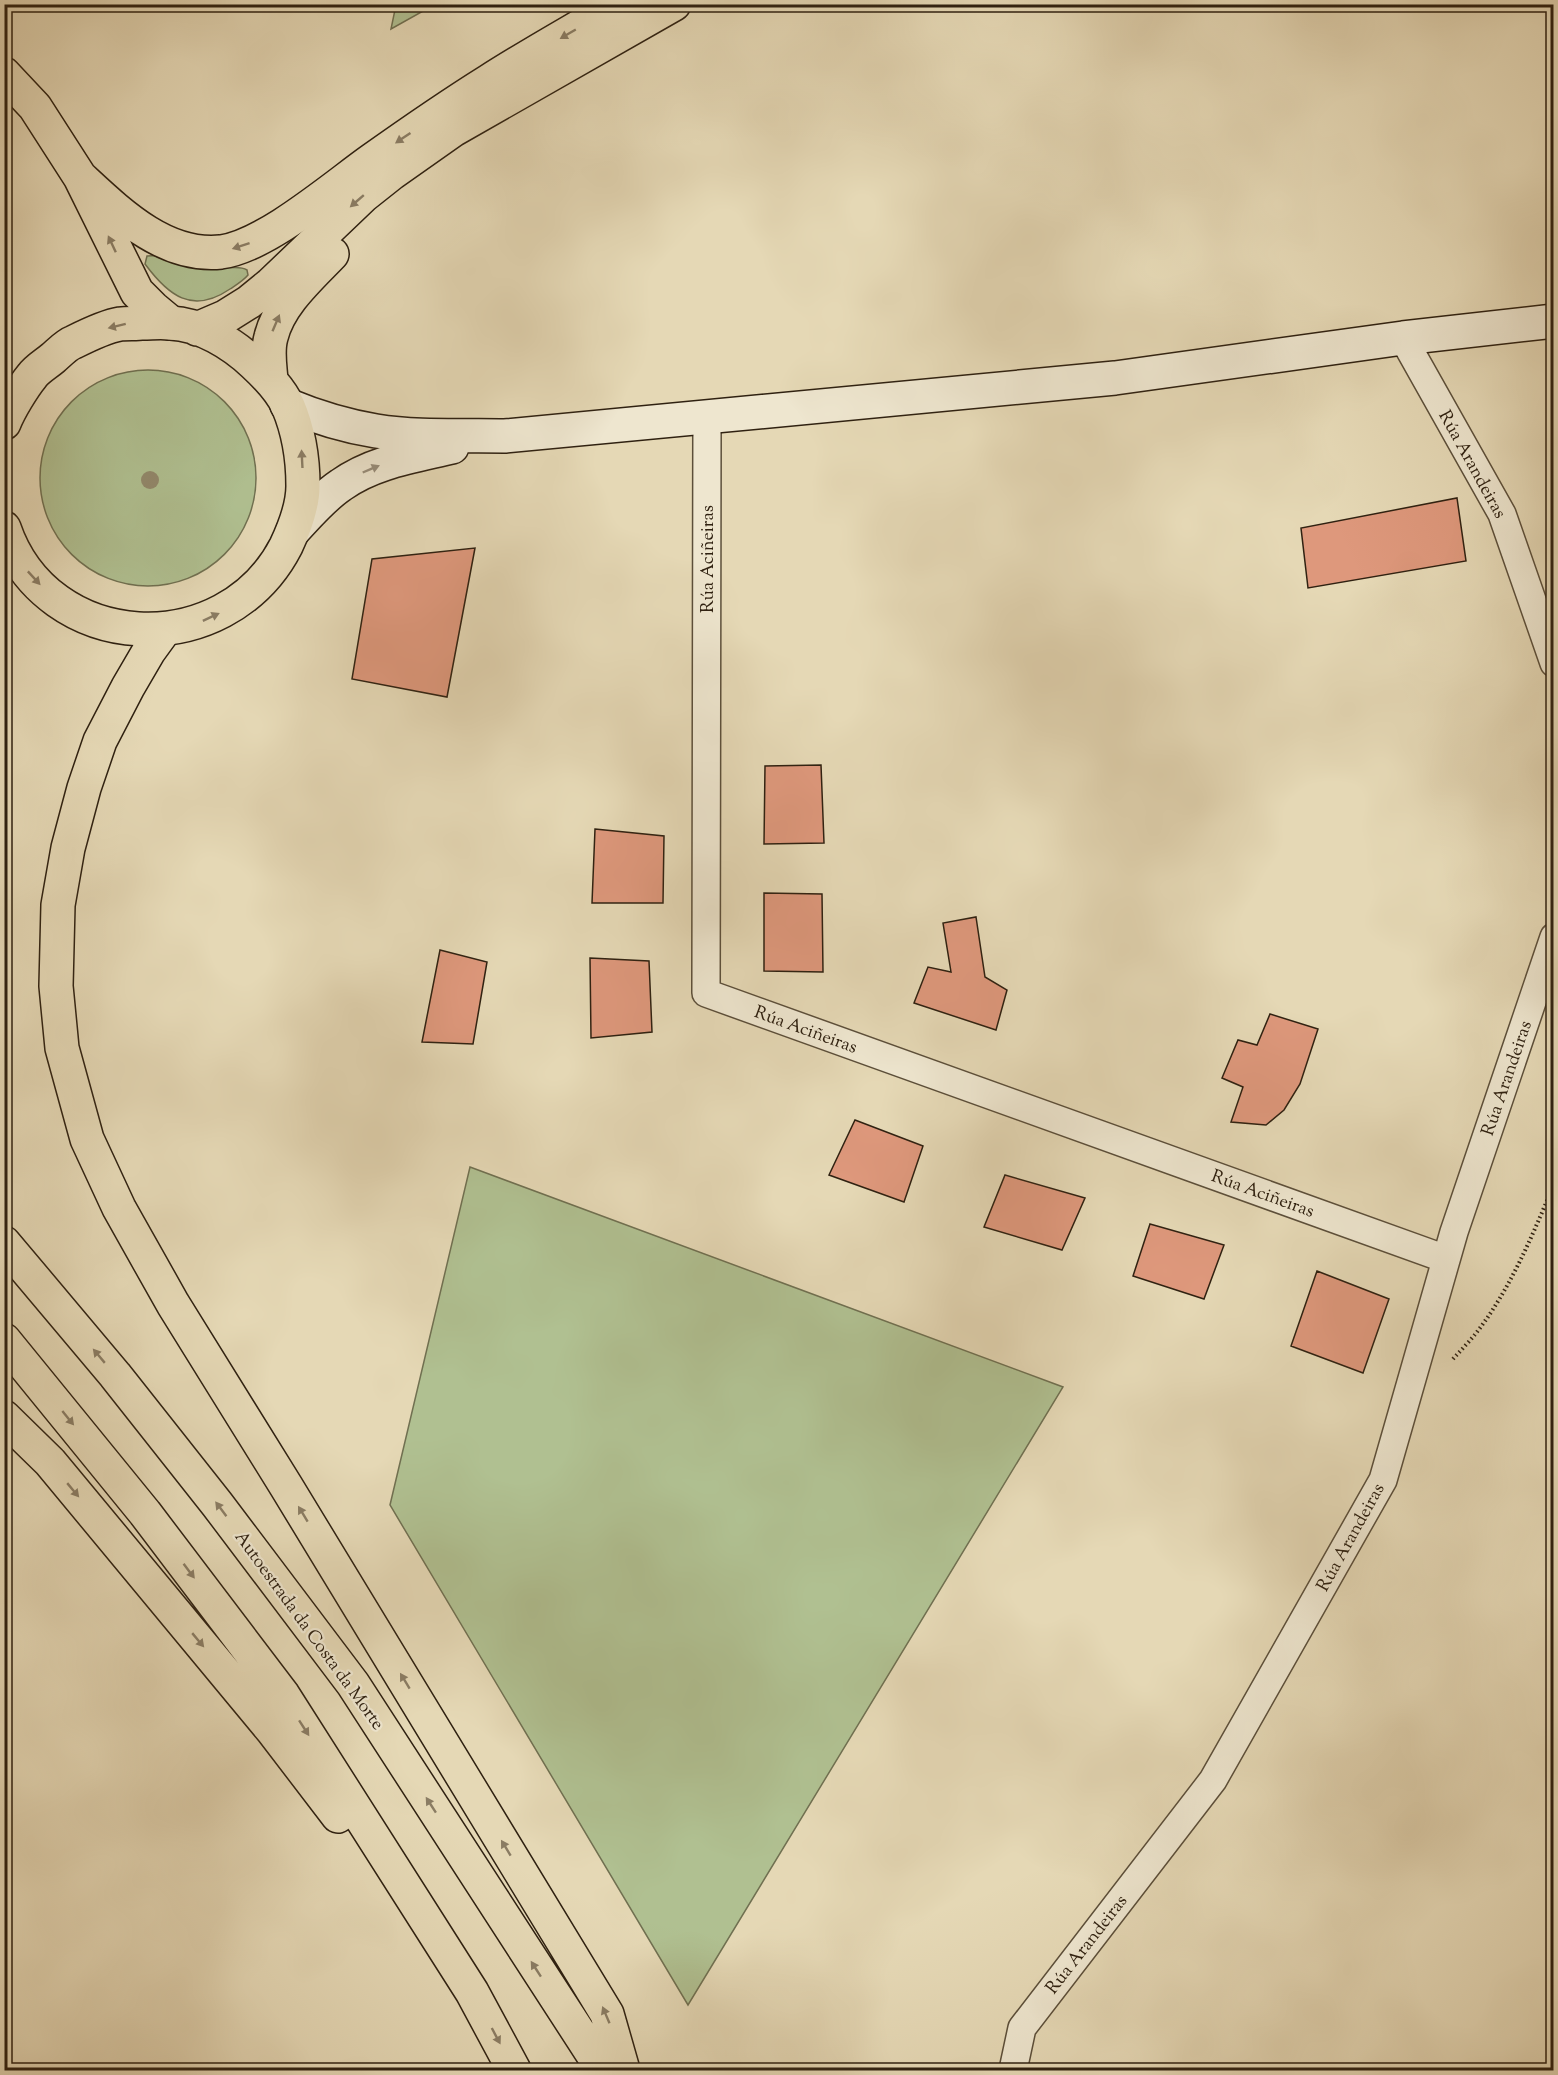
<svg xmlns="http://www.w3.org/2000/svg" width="1558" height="2075" font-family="'Sorts Mill Goudy',serif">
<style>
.green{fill:#b0c091;stroke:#707051;stroke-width:1.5}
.building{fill:#de987c;stroke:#2f2111;stroke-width:1.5}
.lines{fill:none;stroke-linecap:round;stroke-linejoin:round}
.street-casing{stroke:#5c4f3a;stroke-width:30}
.secondary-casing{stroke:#2f2111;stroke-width:36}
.primary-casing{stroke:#2f2111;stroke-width:36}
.highway-casing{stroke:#2f2111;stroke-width:36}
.path{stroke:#2f2111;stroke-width:4;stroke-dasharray:1.5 3;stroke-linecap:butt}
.street{stroke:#eee6cf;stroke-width:27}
.secondary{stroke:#eee6cf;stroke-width:33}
.primary{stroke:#e5d8b5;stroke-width:33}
.highway{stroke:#e5d8b5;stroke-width:33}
.tree{fill:#92896c}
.oneway{fill:#8a7c63}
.oneway2{fill:#988d7a}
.labels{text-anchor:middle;stroke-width:4.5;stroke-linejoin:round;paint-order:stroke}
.street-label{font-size:18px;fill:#2f2111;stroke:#eee6cf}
</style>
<rect width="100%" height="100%" fill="#e5d8b5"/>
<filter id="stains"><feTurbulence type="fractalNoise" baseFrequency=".00333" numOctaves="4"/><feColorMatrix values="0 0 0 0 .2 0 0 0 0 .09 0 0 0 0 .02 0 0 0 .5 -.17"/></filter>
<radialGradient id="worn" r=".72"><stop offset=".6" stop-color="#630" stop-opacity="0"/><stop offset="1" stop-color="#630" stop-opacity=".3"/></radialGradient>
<path class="green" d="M396,5V4L434,5L391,29Z
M147,256C171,254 195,267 219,268C228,269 239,265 247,270L248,275C243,281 236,285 230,289C192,315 168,295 145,264Z
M40 478a108 108 0 1 1 216 0a108 108 0 1 1-216 0Z
M470,1167L1063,1387L688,2005L390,1505Z"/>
<path class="building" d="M1457,498L1466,561L1308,588L1301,528Z
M475,548L447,697L352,679L372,559Z
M821,765L824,843L764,844L765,766Z
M595,829L664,836L663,903H592Z
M764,893L822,894L823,972L764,971Z
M976,917L985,977L1007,990L996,1030L914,1003L928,967L951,972L943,923Z
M440,950L487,962L473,1044L422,1042Z
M590,958L649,961L652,1032L591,1038Z
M1270,1014L1318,1029L1300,1084L1284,1110L1266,1125L1231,1122L1243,1087L1222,1078L1238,1040L1257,1045Z
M855,1120L923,1146L904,1202L829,1175Z
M1005,1175L1085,1198L1062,1250L984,1227Z
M1150,1224L1224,1245L1204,1299L1133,1276Z
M1317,1271L1389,1299L1363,1373L1291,1346Z"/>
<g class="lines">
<defs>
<path id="street" d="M1403,338L1502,514L1554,663
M707,418L706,993L1446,1259
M1013,2070L1022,2028L1213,1780L1383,1480L1454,1232L1554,937"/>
<path id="secondary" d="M287,405C316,417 345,426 376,431C418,438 463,435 505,436L1115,378L1403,338L1554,321
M293,531C308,515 323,497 341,485C373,462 414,456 452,447"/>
<path id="primary" d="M197,329L225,317L249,302L271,284L363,196L392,173L453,130L674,4
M271,380C270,367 267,351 271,337C279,304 309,278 332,254
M4,423C9,410 23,387 32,376C37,369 46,364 53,358C59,353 66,345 74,342C86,336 108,326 120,324C128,323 136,324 143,323C152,323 161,322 170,323C201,324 233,344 254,364C267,376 280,389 288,406C299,432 303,458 303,486C303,505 294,529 286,546C225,664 47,655 4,528"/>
<path id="highway" d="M4,74L35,107L80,177L137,292L153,308L171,323
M80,177C118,212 164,258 221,252C266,246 334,187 372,160C410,133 449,106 489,81C531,54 575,30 618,4
M165,629L149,651L128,687L100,741L84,788L68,848L58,905L56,986L62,1048L87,1139L119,1208L173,1304L286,1486L607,2014L623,2070
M4,1243L115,1375L217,1504L353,1684L603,2070
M4,1340L145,1513L283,1695L472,1992L514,2070
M4,1417L50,1462L273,1731L338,1816"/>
</defs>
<use href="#street" class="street-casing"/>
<use href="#secondary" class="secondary-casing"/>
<use href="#primary" class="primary-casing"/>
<use href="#highway" class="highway-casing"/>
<path class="path" d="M1453,1359C1462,1349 1472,1339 1480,1328C1512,1285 1533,1234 1554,1184"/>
<use href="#street" class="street"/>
<use href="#secondary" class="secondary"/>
<use href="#primary" class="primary"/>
<use href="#highway" class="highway"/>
</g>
<circle class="tree" cx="150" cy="480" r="9"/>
<defs><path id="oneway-solid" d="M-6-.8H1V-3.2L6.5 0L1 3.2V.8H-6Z" transform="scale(1.5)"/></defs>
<g class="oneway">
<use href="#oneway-solid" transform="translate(568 34) rotate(150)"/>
<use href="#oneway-solid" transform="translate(403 138) rotate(146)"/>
<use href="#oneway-solid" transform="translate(357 201) rotate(139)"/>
<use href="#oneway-solid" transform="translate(112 244) rotate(-115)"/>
<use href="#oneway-solid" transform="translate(241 246) rotate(162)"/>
<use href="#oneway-solid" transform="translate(276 323) rotate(-67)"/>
<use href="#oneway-solid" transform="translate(117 326) rotate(166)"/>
<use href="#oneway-solid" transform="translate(302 459) rotate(-93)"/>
<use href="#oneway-solid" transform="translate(34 578) rotate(47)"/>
<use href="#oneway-solid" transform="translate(211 617) rotate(-25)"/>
<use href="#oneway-solid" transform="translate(99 1356) rotate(-130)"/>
<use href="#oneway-solid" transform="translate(68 1418) rotate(51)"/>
<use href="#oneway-solid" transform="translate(73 1490) rotate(50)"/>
<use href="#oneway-solid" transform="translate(221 1509) rotate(-127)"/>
<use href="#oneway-solid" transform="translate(303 1514) rotate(-121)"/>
<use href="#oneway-solid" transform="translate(189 1571) rotate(53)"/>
<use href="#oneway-solid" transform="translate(198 1640) rotate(50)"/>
<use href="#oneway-solid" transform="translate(405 1681) rotate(-121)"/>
<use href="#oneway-solid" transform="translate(304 1728) rotate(57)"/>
<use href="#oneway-solid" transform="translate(431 1805) rotate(-123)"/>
<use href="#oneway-solid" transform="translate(506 1848) rotate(-121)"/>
<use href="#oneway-solid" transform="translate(536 1969) rotate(-123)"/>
<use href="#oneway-solid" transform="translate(606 2015) rotate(-113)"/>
<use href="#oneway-solid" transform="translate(496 2036) rotate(62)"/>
</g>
<use class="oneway2" href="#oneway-solid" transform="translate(371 469) rotate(-23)"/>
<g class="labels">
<g class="street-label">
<text transform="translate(1473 464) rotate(61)" y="6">Rúa Arandeiras</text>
<text transform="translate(707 559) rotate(-90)" y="6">Rúa Aciñeiras</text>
<text transform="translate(806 1029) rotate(20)" y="6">Rúa Aciñeiras</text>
<text transform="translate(1506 1078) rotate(-71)" y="6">Rúa Arandeiras</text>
<text transform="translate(1263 1193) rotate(20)" y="6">Rúa Aciñeiras</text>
<text transform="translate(1350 1537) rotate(-61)" y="6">Rúa Arandeiras</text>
<text transform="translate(310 1630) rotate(54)" y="6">Autoestrada da Costa da Morte</text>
<text transform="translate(1086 1944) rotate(-52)" y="6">Rúa Arandeiras</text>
</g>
</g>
<rect width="1558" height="2075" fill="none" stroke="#e5d8b5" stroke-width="24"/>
<rect x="6" y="6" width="1546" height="2063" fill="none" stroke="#2f2111" stroke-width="3"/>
<rect x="12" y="12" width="1534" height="2051" fill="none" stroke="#2f2111" stroke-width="1.5"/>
<rect width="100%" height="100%" filter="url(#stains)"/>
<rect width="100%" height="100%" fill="url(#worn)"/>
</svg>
